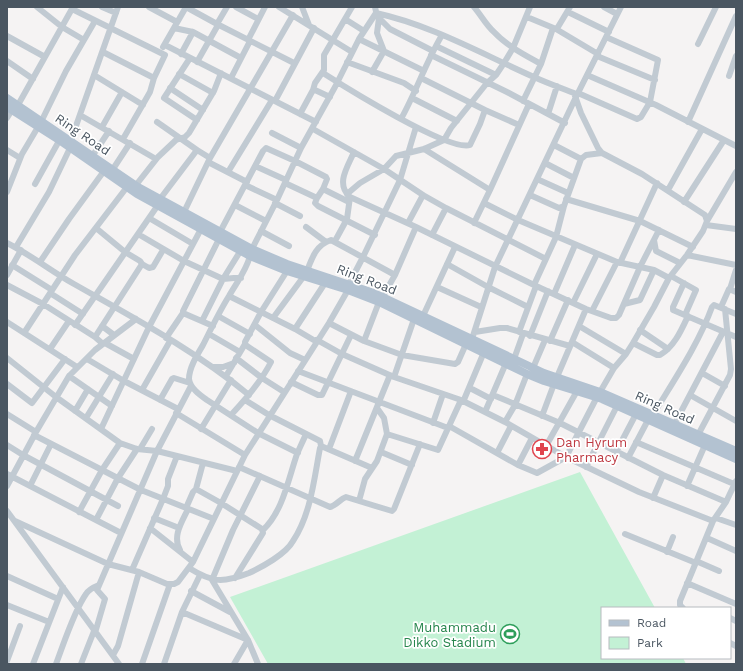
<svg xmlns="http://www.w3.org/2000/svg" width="743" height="671" font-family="'Work Sans',sans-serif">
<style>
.green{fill:#c3f1d5}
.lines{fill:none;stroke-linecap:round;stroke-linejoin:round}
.minor{stroke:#c1cad2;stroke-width:6}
.major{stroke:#b3c2d1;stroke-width:8}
.labels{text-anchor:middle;stroke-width:3.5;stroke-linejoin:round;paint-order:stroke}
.street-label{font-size:13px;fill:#4a5661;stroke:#fff}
.health-label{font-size:13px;fill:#be3a42;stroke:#fff;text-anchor:start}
.leisure-label{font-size:13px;fill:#27864d;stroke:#fff;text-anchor:end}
</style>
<rect width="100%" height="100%" fill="#f5f3f3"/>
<path class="green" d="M580,472L655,608H602V658H683L686,664H268L230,597Z"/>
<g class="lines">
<path class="minor" d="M37,7L62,27L84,40
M102,7L116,13
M149,7L177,22
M186,7L217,24L294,63
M236,7L258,19
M279,7L352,52
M302,7L309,25
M375,7L377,16L390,29L433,51
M474,7C481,15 486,25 494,32C507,46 525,55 541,64
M604,7L617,14
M72,9L165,55L154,78L150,92L123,139
M568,12L609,32
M376,13C431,25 482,54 534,77C547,83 561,88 574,93L581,113L598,148L602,153L642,174L705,215L707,221L703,231L687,255L669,278L654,307L633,343L626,354L614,368L600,392
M527,17L556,29L558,27L570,7
M345,19L364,31
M217,24L227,7
M174,28L193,32L241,58
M556,29L598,54
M7,36L45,57
M359,39L424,71
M248,40L265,7
M698,44L716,7
M165,45L316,122
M436,46L496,75
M163,47L186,7
M103,52L154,78
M181,54L193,32
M431,55L507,92L565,123
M597,56L655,80
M190,58L164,98L197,120
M7,61L33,79
M197,62L218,25
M347,62L404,83L416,91
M372,72L384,51L377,33L379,18
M323,73C345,87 449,152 470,145L480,124L485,110L421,78
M179,74L213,93
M94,75L143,105
M587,75L656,105L736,146
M729,76L736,56
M231,78L250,41
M170,88L203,110
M313,90H315L330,97
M578,93L637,119L641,117L650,102L658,60L606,37
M412,98L457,121
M275,101L314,28
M523,101L541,64L553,28
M18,105L73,7
M485,110L519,125
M300,114L313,90L315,83L324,70V55L352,7
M548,114L557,86
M80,115L156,159
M7,118L12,110
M401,119C416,92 426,62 442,35
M42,120L66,71L95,21
M157,122L197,150L210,158
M688,122L736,16
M102,127L122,92
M313,129L384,169L423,195L446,208L546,259
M272,133L301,148
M71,140L118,7
M554,145L581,159
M424,149L490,190
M7,150L20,158
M354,152C348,166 335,184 350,197L416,227L534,285L586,309L611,318H616L619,315L640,267L659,230
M93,155L109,131
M208,162L247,182
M545,163L574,178
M255,166L286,180
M113,169L130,143
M228,172L272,100
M537,179L568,193
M35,184L59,141
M136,185L158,157L176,140L185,137L189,133L214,91L221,73
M245,185L277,200
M323,189L349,202
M668,190L702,129
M7,192L22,154L38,127
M347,194L360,183L384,169L396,156L424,149L444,140L451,128L487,83L496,75L504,63L513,48L530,7
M530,195L559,208L564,206
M317,198L315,203L318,206L375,235
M160,199L197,150
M566,199L640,221L693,247
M684,202L724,140
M275,203L300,216
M484,203L518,220L617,262L654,270L669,278
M235,205L266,221
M184,212L210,158L293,15
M149,218L193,244
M707,221L736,172
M408,223L423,195
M474,223L490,190L529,104
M706,225L736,229
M306,227L326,242
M261,231L289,246
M220,232L263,151L266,148L295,161L326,177L327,179L323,189L317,198L285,183
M138,234L184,261L223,279L234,278H241
M432,235L446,208
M654,240L656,251L680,263
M335,241L347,219L350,197
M7,243C31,255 51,271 74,284C134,318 196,351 249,395
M16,247L49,192L70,148
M252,249L277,200L301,148L335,87L359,39L376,13
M687,255L736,265
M250,256C246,271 237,282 229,296C219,312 211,329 203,345C197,355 189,368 189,379C190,388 200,395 207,400L258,433L298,453
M40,262L69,219L104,171
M620,263L657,183
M142,264L149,268L153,267L163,250
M447,264L488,287L528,307
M12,265L52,290
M307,271C312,258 316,245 331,240L395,275
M7,275L21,250
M671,276L696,290L685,315
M684,283L673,307V310L736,337
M349,284L363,257L400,180L416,127
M7,285L43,304L95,337L103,344
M534,285L556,237L564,206L581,159L586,155L602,153
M437,287L481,307
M730,289L736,270
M50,293L83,314
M554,294L575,245
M229,296L295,329L317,342
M383,296L395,275L416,227
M573,303L597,254
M624,304L640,300L654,270
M721,307L729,289L736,292
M592,311L617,262
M218,316L250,334
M423,316L455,247
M273,318L304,276
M202,321L223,279L241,250
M7,322L77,367
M329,323L364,341L402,355L455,364L458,362L466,344
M75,325L158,205
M255,325L290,353L305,360
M102,326L114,335
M213,326L183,313V311L219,239
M579,326L626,354
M295,329L325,283
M640,330L668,349
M475,332L500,328H507L570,346
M519,332L536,286
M24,333L75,255L127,187
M209,334L240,352
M530,336L548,291
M95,337L142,264L140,261L125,252L96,228
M166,338L183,313
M472,339L495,267L575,99L621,7
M317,340L342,354L394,377L461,400L505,422L566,457L639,492L713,521
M364,341L379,302
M550,341L568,300
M572,342L614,368
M105,343L134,359
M633,343L657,355H660C674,347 681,331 688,316
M50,349L69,321
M7,358L56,397L120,443L137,449L157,451L237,471
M236,358L262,378L284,392
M87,359L124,381L178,409
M514,359L523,334
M212,367H223L234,363
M533,368L545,340
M298,371L448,428
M702,373L725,386
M69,376L112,406
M226,376L245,344
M394,377L414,319
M557,377L586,309
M291,382L318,395H322L351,335
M7,384L32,403L65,359
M470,388L491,399
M142,390L170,341
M493,395L560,423L663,475L726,502
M690,395L736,421
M160,400L172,379L174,378L190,383
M245,400L269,415L320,441L321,446
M463,402L484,352
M75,411L88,389
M485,412L506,363
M176,413L245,455
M7,414L36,432
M231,415C246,399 261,382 271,362L247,346L245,344V342L261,312L287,271
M653,415C674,380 698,345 712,307L714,305L736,314
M542,416L554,384
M86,418L113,374
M505,422L515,405L527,374
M433,423L443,394
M674,425L723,332
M449,426L518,465L537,473L566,457L597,397
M101,429L149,327L201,229
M201,429L231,380
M387,434L438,450L461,400
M34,435L141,490L214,519
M698,435L730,375L731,369L725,309
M636,442L734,484
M7,445L23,455L118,506
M546,446L577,391
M140,449L152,429
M329,449L351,391
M381,452L412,465
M616,452L636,414
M497,453L511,426
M628,458L648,420
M355,461L390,375
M518,465L532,438
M239,467L330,507C337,505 340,499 346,497L392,511L394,509L420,444
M586,467L617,406
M7,474L121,533
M7,486L36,432L69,376L95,350L136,319
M30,486L51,444
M687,486L705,445
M196,489L221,503L262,529L263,533L235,578
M653,498L663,475
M359,501L365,479L377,461L387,434L384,418L377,408
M186,508L193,492L196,489L203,463
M7,511L119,664
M79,512L102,470L120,443
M154,518L179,528
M716,518L736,525
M96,520L118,478L137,449
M15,521L108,564L139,572L167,584H174L178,582L193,562L245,455L329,323L348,290
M150,528L193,562
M263,530C283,511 288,480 297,454C300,447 303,441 306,434
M625,534L696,563
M707,538L736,551
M180,550C172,536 182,522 188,509
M667,552L673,537
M696,561L719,571
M189,568C213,583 223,583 249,573C262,567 286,554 293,541C311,514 314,479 320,448L321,446L372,468
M132,570L163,499L168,486V479L177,456
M7,576L58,599
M687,583L736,604
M191,591L230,612
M7,605L49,622
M683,608L680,605V601L713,521L726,502L736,481
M182,612L248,640
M730,618L736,621
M95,633L105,599L97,590L157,451L191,386
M730,643L736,646
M113,655L118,646L139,572
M7,661L20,626
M33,664L63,587
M56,664C64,643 74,611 86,594C89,589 94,587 99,585
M81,664L94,631
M142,664L170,584
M164,664L182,612L200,575
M234,664L248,640
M258,664L248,640L212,580L233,530L260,476"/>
<path class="major" d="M7,98L138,187L252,249L287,264L374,293L544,373L600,392L736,451
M7,107L62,142L137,194L250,256L287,271L348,290L379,302L527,374L544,381L602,399L736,459"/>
</g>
<defs>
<symbol id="pharmacy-ring" viewBox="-11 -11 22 22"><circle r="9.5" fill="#fff" stroke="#e0444e" stroke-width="1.5"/><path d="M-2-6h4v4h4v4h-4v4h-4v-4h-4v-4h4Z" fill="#e0444e"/></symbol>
<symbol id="stadium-ring" viewBox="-11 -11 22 22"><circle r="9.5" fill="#fff" stroke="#2e9e5b" stroke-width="1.5"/><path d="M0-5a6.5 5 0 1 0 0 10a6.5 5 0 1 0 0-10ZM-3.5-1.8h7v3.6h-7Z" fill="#2e9e5b"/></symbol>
</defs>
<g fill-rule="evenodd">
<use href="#pharmacy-ring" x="531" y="438" width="22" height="22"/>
<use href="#stadium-ring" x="499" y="623" width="22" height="22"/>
</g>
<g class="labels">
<g class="street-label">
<text transform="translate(83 134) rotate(34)" y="5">Ring Road</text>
<text transform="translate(367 279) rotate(21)" y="5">Ring Road</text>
<text transform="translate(665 407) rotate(24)" y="5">Ring Road</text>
</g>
<g class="health-label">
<text x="556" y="447">Dan Hyrum<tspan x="556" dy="15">Pharmacy</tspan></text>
</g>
<g class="leisure-label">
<text x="496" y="632">Muhammadu<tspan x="496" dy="15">Dikko Stadium</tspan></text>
</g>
</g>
<rect width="743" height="671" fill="none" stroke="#4a5661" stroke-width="16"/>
<rect x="601" y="607" width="130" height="52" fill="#ffffff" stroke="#b7bbc0"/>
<rect x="609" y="620" width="20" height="6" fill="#b3c2d1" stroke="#b7bbc0"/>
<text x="637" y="627" font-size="12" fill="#4a5661">Road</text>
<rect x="609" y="637" width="20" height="12" fill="#c3f1d5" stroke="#b7bbc0"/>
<text x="637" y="647" font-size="12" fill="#4a5661">Park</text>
</svg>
